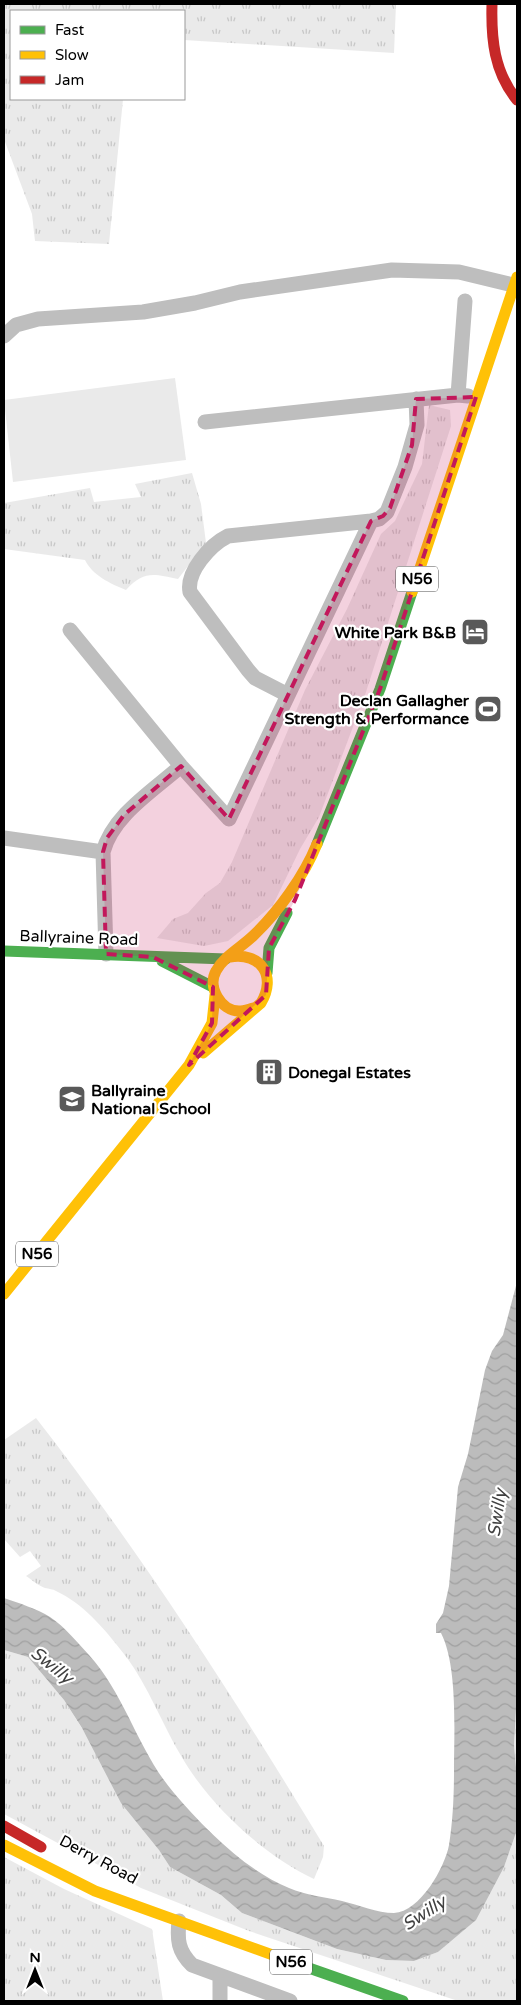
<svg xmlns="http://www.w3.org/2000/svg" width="521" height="2005" font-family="'Varela Round',sans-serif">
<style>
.grass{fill:url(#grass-tufts)}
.garden{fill:#eaeaea}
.water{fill:url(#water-waves)}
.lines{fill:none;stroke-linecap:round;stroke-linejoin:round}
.street{stroke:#bebebe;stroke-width:15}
.fast{stroke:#4caf50;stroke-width:11}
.slow{stroke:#ffc107;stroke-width:11}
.jam{stroke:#c62828;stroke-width:11}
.marked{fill:#c2185b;fill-opacity:0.2;stroke:#c2185b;stroke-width:4;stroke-dasharray:10 6;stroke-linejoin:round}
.labels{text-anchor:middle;stroke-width:4.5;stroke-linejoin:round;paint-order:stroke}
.shield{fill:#fff;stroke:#4c4c4c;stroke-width:1}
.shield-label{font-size:15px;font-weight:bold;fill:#000}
.poi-label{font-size:16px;font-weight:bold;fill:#000;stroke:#fff;text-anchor:end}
.street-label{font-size:16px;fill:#000;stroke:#fff}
.water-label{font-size:18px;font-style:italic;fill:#414141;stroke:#fff}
</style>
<defs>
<pattern id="grass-tufts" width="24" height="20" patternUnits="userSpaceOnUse" patternTransform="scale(1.25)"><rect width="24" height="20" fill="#eaeaea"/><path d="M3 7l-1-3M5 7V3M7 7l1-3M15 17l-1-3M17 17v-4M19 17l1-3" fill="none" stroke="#c7c7c7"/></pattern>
<pattern id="water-waves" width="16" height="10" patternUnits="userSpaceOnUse" patternTransform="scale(1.25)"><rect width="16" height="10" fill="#bcbcbc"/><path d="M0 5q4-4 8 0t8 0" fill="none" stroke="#a0a0a0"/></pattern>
</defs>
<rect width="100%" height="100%" fill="#fff"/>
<path class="grass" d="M4,4H396L394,53L184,40V11H11V99H123L109,244L35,241L32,214L4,139Z
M429,405L450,410L451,426L365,695L319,817L300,849L273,905L228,941L204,946L157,938L173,919L188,913L206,893L220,883L232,862L305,690L347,609L381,534L395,521L422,464Z
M192,473L201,504L206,543L178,579C154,574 144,570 126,590C111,584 92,575 85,560L4,549V503L90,488L94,502L141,497L135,484Z
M36,1418C141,1553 235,1699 324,1846L323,1857L314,1879C263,1855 208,1804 180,1754C160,1720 146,1680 120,1649C103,1627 82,1603 56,1591C53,1589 49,1589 45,1588C39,1586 32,1580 26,1576L41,1566L30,1551L20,1557L4,1539V1440Z
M4,1650L28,1657L64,1700L170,1867L221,1895L242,1913L337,1949L386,1960L414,1961L438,1952L452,1939L504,1867L517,1830V2001H458L249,1931L141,1888L4,1814Z
M517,1692V1778L514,1745Z
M4,1857L64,1889L152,1929L163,2001H4Z"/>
<path class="garden" d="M175,378L186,460L13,482L4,400Z"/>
<path class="water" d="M517,1282V1692L514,1745L517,1778V1830L504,1867L476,1920L438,1952L414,1961L386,1960L337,1949L242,1913L221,1895L170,1867L159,1850L121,1803L82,1728L64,1700L28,1657L4,1650V1598C19,1603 37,1609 50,1617C65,1627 77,1642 89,1655C126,1696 138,1751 174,1793C205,1829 245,1870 289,1888C306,1895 324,1897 342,1901C359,1905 377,1913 394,1913C420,1912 445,1867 449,1845C453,1821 454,1794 454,1770C454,1733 458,1666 441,1633H436V1624L443,1613L449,1586L458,1487L468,1454L485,1370L492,1351L503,1335Z"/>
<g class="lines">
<path class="street" d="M465,301L458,395L468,396
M4,336L16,325L38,319L143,312L195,303L240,292L392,270L459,272L513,285
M205,422L458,395
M371,521L379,519L387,512L405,467L417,425L416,399
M70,630L181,766L229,819L371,521L228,536C210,545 186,572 190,592L248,670L255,678L288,695
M4,838L103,852
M106,954L103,852C113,815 153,791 181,766
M179,1921C177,1940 178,1951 192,1965L290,2001
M220,2001V1976"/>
<path class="fast" d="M317,844L380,689L412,592
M4,951L226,959
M162,961L213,987
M267,973L269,948L287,913
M306,1967L403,2001"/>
<path class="slow" d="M412,592L517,277
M254,1008C249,1009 244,1011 239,1011C221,1011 207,987 216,971C224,956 242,947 254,935C279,911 304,876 317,844
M203,1053L261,1003C277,976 261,952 230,957
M4,1294L189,1065L212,1023L215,995
M4,1845L95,1891L306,1967"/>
<path class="jam" d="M492,4C491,39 494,72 517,100
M4,1826L41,1847"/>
</g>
<path class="marked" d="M476,397L380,689L295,900L269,948L266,995L189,1065L212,1023L213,987L153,957L106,954L103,852L107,838L124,815L181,766L229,819L371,521L383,516L390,508L412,445L416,399Z"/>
<defs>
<symbol id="hotel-square" viewBox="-11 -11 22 22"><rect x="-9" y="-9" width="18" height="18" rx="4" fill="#595959" stroke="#fff"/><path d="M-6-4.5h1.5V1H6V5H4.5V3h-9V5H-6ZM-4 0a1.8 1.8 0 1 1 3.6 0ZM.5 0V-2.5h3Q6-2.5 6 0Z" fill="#fff"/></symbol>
<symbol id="stadium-square" viewBox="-11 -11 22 22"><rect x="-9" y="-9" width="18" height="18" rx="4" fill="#595959" stroke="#fff"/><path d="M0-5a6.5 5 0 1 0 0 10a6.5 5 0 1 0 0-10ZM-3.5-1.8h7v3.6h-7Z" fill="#fff"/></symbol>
<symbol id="building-square" viewBox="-11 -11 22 22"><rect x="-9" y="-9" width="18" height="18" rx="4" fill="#595959" stroke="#fff"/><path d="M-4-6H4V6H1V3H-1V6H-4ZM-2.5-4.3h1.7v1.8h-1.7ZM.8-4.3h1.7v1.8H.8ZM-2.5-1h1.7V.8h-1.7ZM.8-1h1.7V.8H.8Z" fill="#fff"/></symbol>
<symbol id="school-square" viewBox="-11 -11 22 22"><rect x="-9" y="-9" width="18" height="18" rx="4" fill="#595959" stroke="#fff"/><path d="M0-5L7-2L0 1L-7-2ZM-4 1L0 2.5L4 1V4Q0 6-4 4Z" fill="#fff"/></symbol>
</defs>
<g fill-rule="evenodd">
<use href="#hotel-square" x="459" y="616" width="32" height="32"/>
<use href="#stadium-square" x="472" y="693" width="32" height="32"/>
<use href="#building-square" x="253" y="1056" width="32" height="32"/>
<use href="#school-square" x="56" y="1083" width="32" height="32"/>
</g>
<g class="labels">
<g class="shield">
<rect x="396" y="566.5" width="42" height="25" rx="4"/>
<rect x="16" y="1241.5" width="42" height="25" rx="4"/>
<rect x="270" y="1949.5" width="42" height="25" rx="4"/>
</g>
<g class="shield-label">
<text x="417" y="584">N56</text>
<text x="37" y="1259">N56</text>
<text x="291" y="1967">N56</text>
</g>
<g class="poi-label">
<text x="456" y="638">White Park B&amp;B</text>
<text x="469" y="706">Declan Gallagher<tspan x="469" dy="18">Strength &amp; Performance</tspan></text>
<text x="288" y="1078" text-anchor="start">Donegal Estates</text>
<text x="91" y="1096" text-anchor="start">Ballyraine<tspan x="91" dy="18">National School</tspan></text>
</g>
<g class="street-label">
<text transform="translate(79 937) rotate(2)" y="6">Ballyraine Road</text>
<text transform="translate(99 1859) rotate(28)" y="6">Derry Road</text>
</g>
<g class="water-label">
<text transform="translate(497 1513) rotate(-82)" y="6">Swilly</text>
<text transform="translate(52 1665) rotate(38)" y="6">Swilly</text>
<text transform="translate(424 1913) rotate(-33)" y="6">Swilly</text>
</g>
</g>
<rect width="521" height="2005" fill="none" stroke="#000000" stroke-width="10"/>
<rect x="10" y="10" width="175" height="90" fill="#ffffff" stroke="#999999"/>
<rect x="20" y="26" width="25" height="8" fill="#4caf50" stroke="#999999"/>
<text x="55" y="35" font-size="15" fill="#000000">Fast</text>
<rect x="20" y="51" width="25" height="8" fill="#ffc107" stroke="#999999"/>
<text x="55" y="60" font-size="15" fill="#000000">Slow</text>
<rect x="20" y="76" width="25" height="8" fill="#c62828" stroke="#999999"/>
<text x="55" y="85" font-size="15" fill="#000000">Jam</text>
<g transform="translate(35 1970)" stroke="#ffffff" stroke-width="4" paint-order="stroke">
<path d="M0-4L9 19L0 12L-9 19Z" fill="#000000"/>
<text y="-8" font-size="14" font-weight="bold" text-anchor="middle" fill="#000000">N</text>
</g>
</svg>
